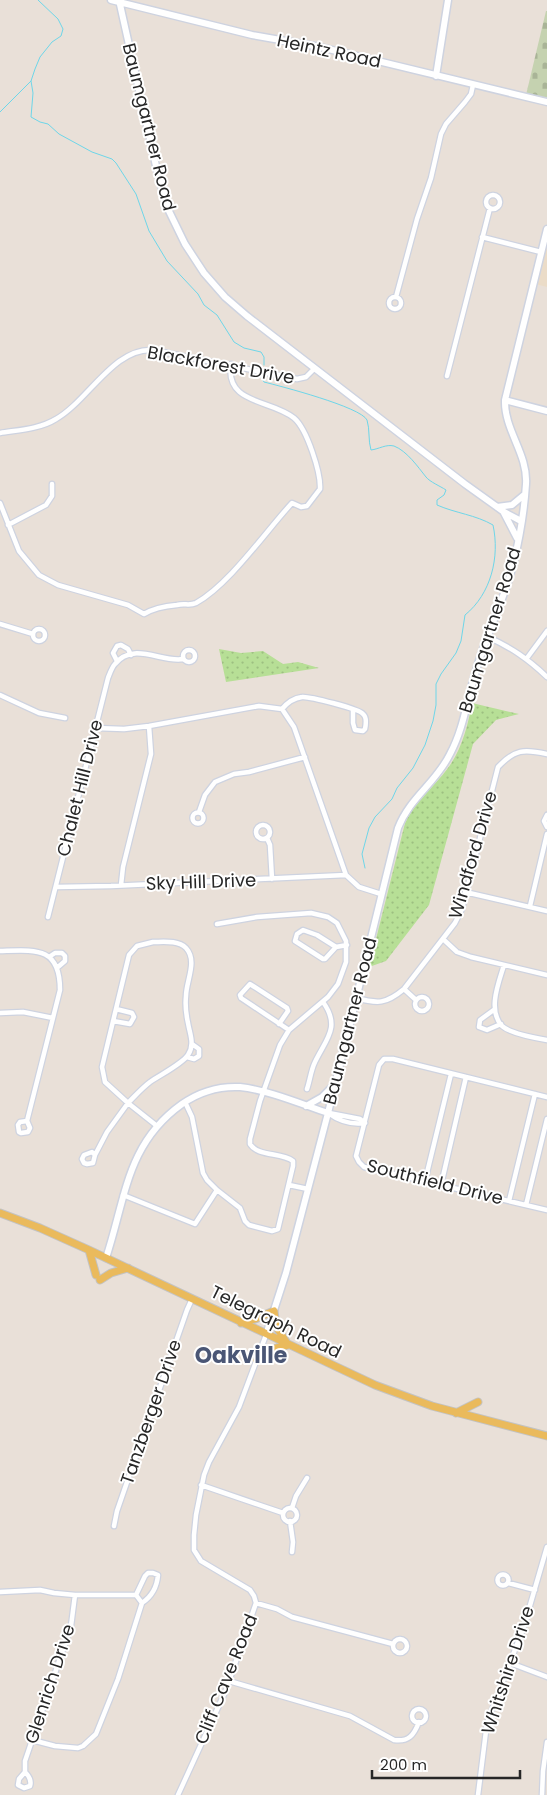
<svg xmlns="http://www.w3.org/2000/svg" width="547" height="1795" font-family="Poppins,sans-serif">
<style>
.education{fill:#ebdcc8}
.grass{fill:url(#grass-dots)}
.cemetery{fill:url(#cemetery-stones)}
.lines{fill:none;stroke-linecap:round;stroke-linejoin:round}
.stream{stroke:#6ed6e9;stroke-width:1}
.street-casing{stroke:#ced3e0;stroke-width:7}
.secondary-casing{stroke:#ced3e0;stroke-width:9}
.primary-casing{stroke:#c3c3c3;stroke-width:9}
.street{stroke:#fff;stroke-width:4.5}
.secondary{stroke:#fff;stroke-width:6}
.primary{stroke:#eaba5c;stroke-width:7}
.labels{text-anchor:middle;stroke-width:4;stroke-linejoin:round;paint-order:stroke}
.street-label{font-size:18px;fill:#272727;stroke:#fff}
.district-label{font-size:22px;font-weight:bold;fill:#4a5675;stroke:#fff}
</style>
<defs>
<pattern id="grass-dots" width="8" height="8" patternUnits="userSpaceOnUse" patternTransform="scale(1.25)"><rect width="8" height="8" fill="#b7df96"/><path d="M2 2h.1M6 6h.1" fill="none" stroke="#9dbf81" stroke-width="1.8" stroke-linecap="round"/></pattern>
<pattern id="cemetery-stones" width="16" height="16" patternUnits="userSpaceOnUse" patternTransform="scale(1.25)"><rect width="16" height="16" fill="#c5d2b0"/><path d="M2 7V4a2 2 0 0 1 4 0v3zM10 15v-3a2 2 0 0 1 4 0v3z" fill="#a9b497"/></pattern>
</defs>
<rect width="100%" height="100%" fill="#e9e0d8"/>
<path class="education" d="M547,239V287L535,284Z"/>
<path class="grass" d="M219,649L241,653L263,651L283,664L298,662L319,668L226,682Z
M472,703L519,714L496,720L473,744L429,905L386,961L369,967L405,823C415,801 434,787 448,768C462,749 468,725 472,703Z"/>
<path class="cemetery" d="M546,11H547V100L526,95Z"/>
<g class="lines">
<path class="stream" d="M38,0L58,19L63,29L61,36L52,42L40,57L35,69L31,81L33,93L31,117L40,122L48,124L59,134L92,152L112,159L116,163L136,194L149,231L167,261L198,294L204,305L217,315L234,342L244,348L261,352L264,357V365
M0,112L31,81
M261,377L264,382C280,386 361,407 367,420C370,429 368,441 371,450C379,449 386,444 394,446C407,451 418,467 426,477C430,482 440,486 446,490L444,495L437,500V505C455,513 476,515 493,525C500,557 491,594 465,615L461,641L456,653L441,674L436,684V705L433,721L425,745L413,768L397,788L392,799L375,817L369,828L362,854L365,868"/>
<defs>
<path id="street" d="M486 202a7 7 0 1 1 14 0a7 7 0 1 1-14 0Z
M482,237L541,252
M389 303a6 6 0 1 1 12 0a6 6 0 1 1-12 0Z
M396,297L417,219L431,178L441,134L446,124L465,102L471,94L473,85
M447,376L490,208
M0,433C18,430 40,429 56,419C88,401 114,347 153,350L297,379L306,377L315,368
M0,503L19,551L39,575L58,585L128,605L144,614C154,608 166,606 177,605C184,603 190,606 196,603C229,585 266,531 292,503L301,507L307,506L320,489C321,473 307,429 294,418C271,399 225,405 231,364
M8,525L46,505L52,496V484
M0,624L33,634
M33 635a6 6 0 1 1 12 0a6 6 0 1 1-12 0Z
M488,637C512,648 528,659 547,677
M183 656a6 6 0 1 1 12 0a6 6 0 1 1-12 0Z
M527,658L547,631
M117,661L113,653L117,646L121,645L128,649L131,655
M0,695L39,713L65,718
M282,709C287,703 294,698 302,697C308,696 360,709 363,714C367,717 366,724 365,729L363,731L355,730L353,723V709
M96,728L124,729L149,726L259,706L282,709L294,727L346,875L359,887L381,894
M199,812L205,795L215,782L234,774L249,772L305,757
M192.5 818a5.5 5.5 0 1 1 11 0a5.5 5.5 0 1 1-11 0Z
M547,815L544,821L547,827
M256 832a7 7 0 1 1 14 0a7 7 0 1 1-14 0Z
M267,838L270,845L272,879
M121,885L123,867L151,754L149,726
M56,887L111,886L346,875
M465,892L547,911
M530,906L547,834
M48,917L108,678C110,673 112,667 115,664C133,641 162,663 183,659
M443,939L457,952L471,957L547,975
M153,942C163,942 178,940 186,948C198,961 186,981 186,996C185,1005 186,1014 188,1023C190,1035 195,1044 188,1055C182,1064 160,1075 150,1082C142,1088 135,1096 128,1103L105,1082L102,1067L129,955L137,946Z
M336,947L325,959H323L295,941L297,934L303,930L317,935L336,947L347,945
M0,951C35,950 60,946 60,990L27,1121L30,1128L28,1132L21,1133L19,1132L18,1125L20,1122L27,1121
M49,957L55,953H62L65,956V961L58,967
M504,965C499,982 487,1010 502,1026C511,1034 535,1038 547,1040
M404,989L416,1000
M415 1004a7 7 0 1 1 14 0a7 7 0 1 1-14 0Z
M356,998C378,1004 386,1004 404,989L455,923L462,909L498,767C515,749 524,749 547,754
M495,1009L480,1020L479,1027L487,1030L501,1024
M0,1013L23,1012L53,1018
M113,1021L130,1024L134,1017L132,1013L116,1009
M279,1024L288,1011L287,1008L253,986L250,984L240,995L241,998L289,1030
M187,1057L194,1059L199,1056V1049L192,1044
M307,1089C310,1080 311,1070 315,1062C326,1039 341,1027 323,1002
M547,1097L393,1059H384L379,1065L356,1156L359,1162L364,1167L547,1210
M185,1102L192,1117L203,1173L207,1180L217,1190
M328,1113C339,1121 351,1125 365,1123
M329,1113L360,1119L365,1123
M95,1155L93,1163L87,1164L84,1163L82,1159L84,1155L92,1152L95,1155L107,1132L128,1103L157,1126
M425,1181L451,1074
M289,1185L308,1189
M441,1185L466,1077
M123,1195L195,1224L217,1190L240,1208L245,1221L249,1225L272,1231L278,1229L293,1166V1161C281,1152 258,1157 250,1144V1139L260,1101L280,1045L289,1030L328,997L338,984L346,962V941L337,923L328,917L311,913L257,917L217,924
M509,1201L535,1094
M526,1205L547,1119
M201,1485L283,1513
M292,1508L296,1496L307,1478
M283 1515a7 7 0 1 1 14 0a7 7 0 1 1-14 0Z
M290,1521L293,1542L292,1552
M114,1526L117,1511L126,1485L187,1310L192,1299
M497.5 1580a5.5 5.5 0 1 1 11 0a5.5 5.5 0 1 1-11 0Z
M508,1583L535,1590
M0,1592L40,1590L54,1593L75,1595H136L142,1603
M256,1603L277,1609L292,1617L393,1644
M393 1646a7 7 0 1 1 14 0a7 7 0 1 1-14 0Z
M510,1663L547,1677
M229,1681L350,1716L394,1740C409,1742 414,1735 419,1722
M412 1716a7 7 0 1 1 14 0a7 7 0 1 1-14 0Z
M32,1740L55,1746L78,1748L83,1746L96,1734L118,1679L142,1603C151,1597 157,1587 158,1575L153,1573H148L145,1576L136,1595
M25,1772C29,1776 32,1780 30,1786L24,1788L18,1785L19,1779L25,1772V1761L71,1626L75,1595
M178,1795L226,1690L256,1603L254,1596L250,1590L201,1561L194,1550V1535L196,1515L204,1475L209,1462L239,1407L266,1335
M478,1795L487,1723L524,1626L547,1547
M542,1795L543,1771L547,1742"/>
<path id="secondary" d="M111,0L252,35L320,47L547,102
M119,0L156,166L167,207L185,244L204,273L225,297L247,316L465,484L504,512L521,521
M436,76L448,0
M505,400L547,411
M497,507L512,505L524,495
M504,513L517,538
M306,1106L322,1097L334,1085
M106,1258C126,1198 126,1144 182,1104C199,1092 219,1086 240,1087C268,1090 301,1104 328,1113
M266,1335L286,1273L328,1113L398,828C410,797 436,783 450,754C464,728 467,699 476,671C484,642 497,614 507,585C517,555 524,516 526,484C528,454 504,430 505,400L547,229"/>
<path id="primary" d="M0,1213L40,1228L89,1250L375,1385L432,1406L547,1436
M89,1250L96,1275
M100,1280L111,1273L128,1268
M241,1323L255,1319L274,1311L276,1326L288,1345
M257,1360L269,1350L288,1345
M456,1413L478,1402"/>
</defs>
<use href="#street" class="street-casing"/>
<use href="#secondary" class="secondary-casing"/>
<use href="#primary" class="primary-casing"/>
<use href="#street" class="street"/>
<use href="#secondary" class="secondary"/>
<use href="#primary" class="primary"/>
</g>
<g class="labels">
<g class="street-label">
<text transform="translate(329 51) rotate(12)" y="6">Heintz Road</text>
<text transform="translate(149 127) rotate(76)" y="6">Baumgartner Road</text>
<text transform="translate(221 365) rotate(10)" y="6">Blackforest Drive</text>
<text transform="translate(490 630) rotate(-73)" y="6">Baumgartner Road</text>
<text transform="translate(80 788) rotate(-76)" y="6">Chalet Hill Drive</text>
<text transform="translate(473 855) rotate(-74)" y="6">Windford Drive</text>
<text transform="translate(201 882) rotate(-2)" y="6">Sky Hill Drive</text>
<text transform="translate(350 1021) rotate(-76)" y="6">Baumgartner Road</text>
<text transform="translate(435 1182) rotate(14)" y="6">Southfield Drive</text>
<text transform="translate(276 1322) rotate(26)" y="6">Telegraph Road</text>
<text transform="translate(151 1412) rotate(-71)" y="6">Tanzberger Drive</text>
<text transform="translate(508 1670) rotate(-72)" y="6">Whitshire Drive</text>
<text transform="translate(226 1679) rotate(-68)" y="6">Cliff Cave Road</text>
<text transform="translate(50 1684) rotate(-72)" y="6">Glenrich Drive</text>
</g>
<g class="district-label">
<text x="241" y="1363">Oakville</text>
</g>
</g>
<path d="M372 1770v8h148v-8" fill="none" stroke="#272727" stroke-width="2.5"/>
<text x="380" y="1770" font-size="15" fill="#272727" stroke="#ffffff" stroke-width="4" paint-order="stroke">200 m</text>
</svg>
